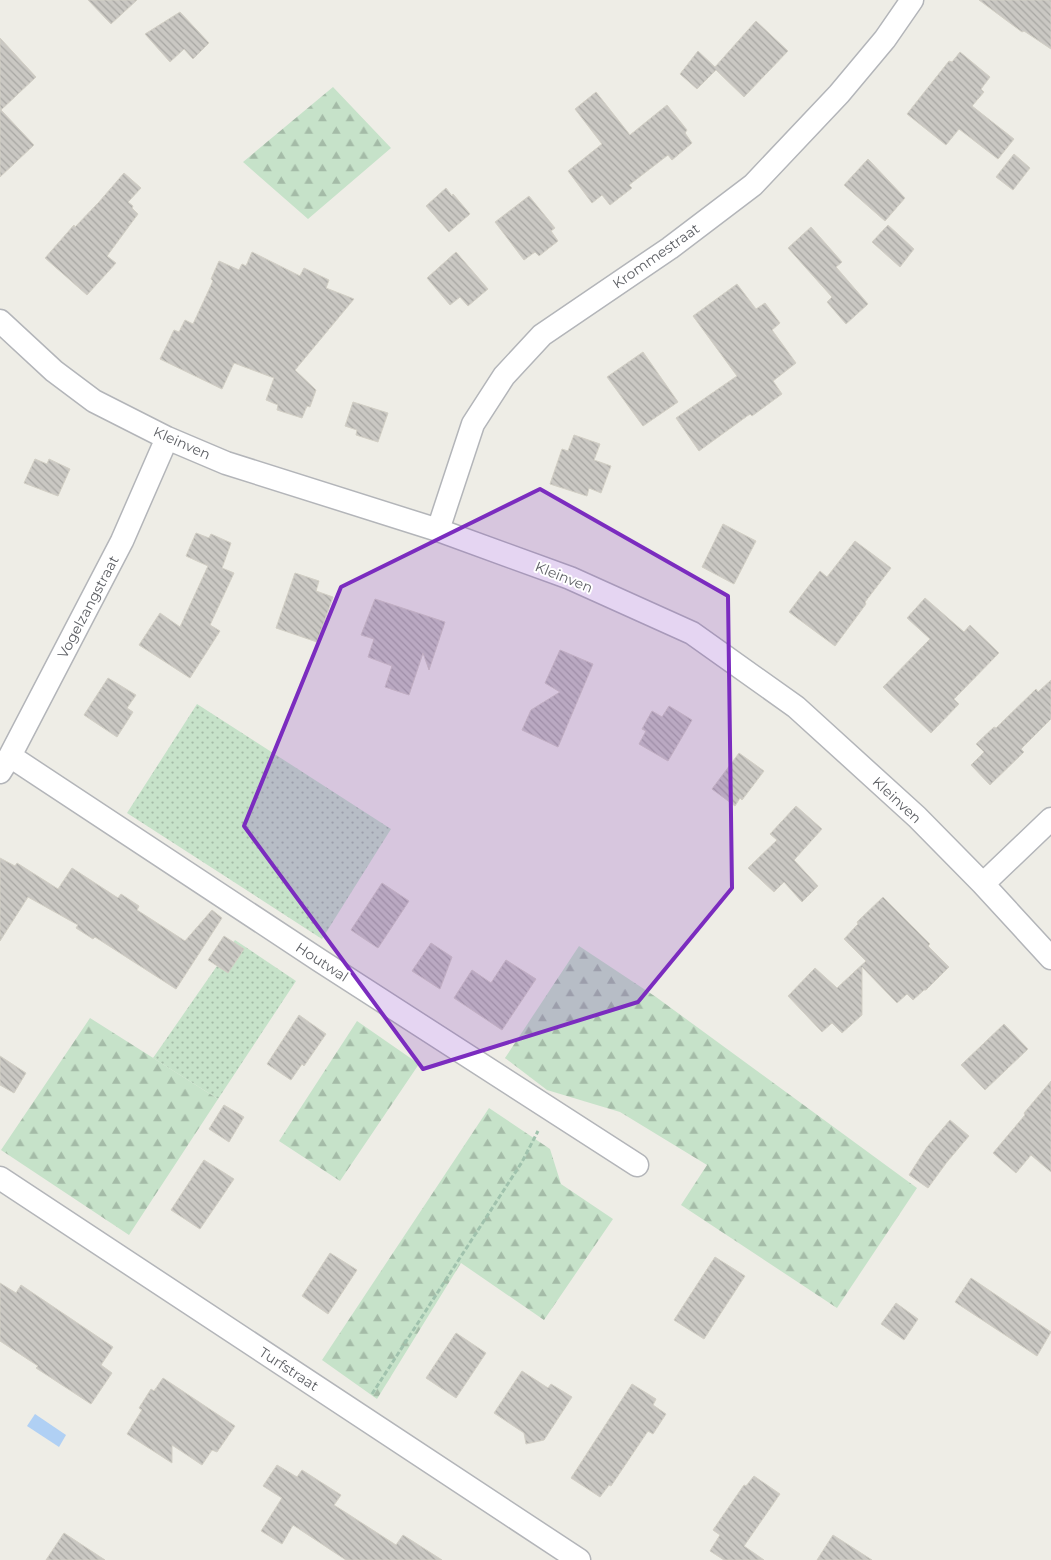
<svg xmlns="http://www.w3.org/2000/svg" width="1051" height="1560" font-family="Montserrat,sans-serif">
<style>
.grass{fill:url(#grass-dots)}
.forest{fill:url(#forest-firs)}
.water{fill:#b0d0f4}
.building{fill:url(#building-back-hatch);stroke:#d2cfc5}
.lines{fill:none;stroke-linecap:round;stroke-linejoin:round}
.street-casing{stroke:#b3b5b9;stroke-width:25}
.path{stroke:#a0c2ad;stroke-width:3;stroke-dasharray:5 2.5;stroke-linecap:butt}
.street{stroke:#fff;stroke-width:22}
.marked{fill:#7b2cbf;fill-opacity:0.2;stroke:#7b2cbf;stroke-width:4;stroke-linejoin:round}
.labels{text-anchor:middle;stroke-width:4;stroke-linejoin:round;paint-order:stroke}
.street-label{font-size:14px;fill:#5e6065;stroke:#fff}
</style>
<defs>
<pattern id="grass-dots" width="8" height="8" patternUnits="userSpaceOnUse" patternTransform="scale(1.25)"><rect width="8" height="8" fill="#c6e2c9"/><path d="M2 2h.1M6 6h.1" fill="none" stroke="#a4bba7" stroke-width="1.8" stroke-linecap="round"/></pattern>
<pattern id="forest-firs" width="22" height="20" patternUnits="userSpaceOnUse" patternTransform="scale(1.25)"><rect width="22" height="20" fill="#c6e2c9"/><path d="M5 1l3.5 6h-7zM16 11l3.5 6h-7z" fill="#a4bba7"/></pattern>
<pattern id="building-back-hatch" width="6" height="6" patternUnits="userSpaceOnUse" patternTransform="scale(1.25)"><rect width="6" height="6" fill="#cac8c3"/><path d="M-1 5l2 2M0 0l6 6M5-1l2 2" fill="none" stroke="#a7a6a2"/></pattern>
</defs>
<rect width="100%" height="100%" fill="#eeede6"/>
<path class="grass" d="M197,704L391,829L322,939L127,813Z
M235,940L296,981L218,1099L153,1058Z"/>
<path class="forest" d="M333,87L391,148L308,219L243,162Z
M579,946L656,997L917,1188L837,1308L681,1205L707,1165L620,1112L547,1090L505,1058Z
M90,1018L218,1099L129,1235L1,1150Z
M357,1021L419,1064L340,1181L279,1141Z
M489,1108L550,1149L561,1184L613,1219L544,1320L461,1263L377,1399L322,1360Z"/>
<path class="water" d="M35,1414L66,1435L59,1447L27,1426Z"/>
<path class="building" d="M88,0H137L111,24Z
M979,0H1051V49L1024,31L1022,32Z
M180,12L209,43L193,59L184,49L170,62L145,34Z
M756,21L788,51L744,97L716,70L697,89L680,74L698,51L715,67Z
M0,38L36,77L1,110L34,145L0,177Z
M960,52L990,77L981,89L984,92L972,106L1014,139L998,159L959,129L946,145L907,114L949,61L952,62Z
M596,92L630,135L667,105L687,130L685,133L692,143L672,160L668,155L629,185L632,188L610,205L602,195L592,203L568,171L602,144L575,109Z
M1014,154L1030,168L1013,190L996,177Z
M868,159L905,198L885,221L844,185Z
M124,173L141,188L128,202L133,206L132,208L138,214L107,256L116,263L87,295L45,258L74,225L75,227L99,202Z
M446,188L452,196L453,194L470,214L449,232L426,206Z
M529,196L555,228L551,231L558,241L539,256L535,252L524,260L495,222Z
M888,225L914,249L900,267L872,242Z
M811,227L842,262L836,267L868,304L846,324L827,302L832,297L788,248Z
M252,252L300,276L304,268L329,280L326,288L354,299L295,370L316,390L310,407L307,406L302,418L277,410L278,405L266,400L274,378L234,363L222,389L160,359L174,330L179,332L185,320L193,324L213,281L211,279L219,261L239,270L242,264L246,266Z
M456,252L488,289L468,306L460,297L450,305L427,278Z
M737,284L756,309L765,303L780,323L772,330L796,363L773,381L782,394L752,416L750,414L699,451L676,418L737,376L693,316Z
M643,352L678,402L643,426L607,377Z
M353,402L388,413L378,442L356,435L357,430L345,426Z
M574,435L600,444L594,460L611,466L601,493L589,488L587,496L550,484L562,449L568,451Z
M35,459L47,464L49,459L70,469L58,496L24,483Z
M723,524L756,541L734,584L702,567Z
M196,533L209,538L211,534L231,543L222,568L234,573L210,625L220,631L190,678L139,645L160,613L180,627L208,566L186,556Z
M855,541L891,568L865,602L866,604L835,646L789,612L820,571L827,577Z
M295,573L319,581L316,591L333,597L317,642L276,628Z
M925,598L964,632L970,625L999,653L954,699L959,704L931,733L883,687L930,639L907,618Z
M375,599L445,622L429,670L423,653L409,695L385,687L392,666L368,657L374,639L361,635Z
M560,650L593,664L558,747L522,730L531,710L560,692L545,683Z
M108,678L136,695L127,708L133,712L117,737L84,715Z
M1051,680V719L1021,749L1024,752L990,785L971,765L984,752L976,744L994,727L996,728L1036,689L1038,692Z
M669,706L692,720L668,761L639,744L646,731L642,729L652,711L662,717Z
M739,753L764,771L742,800L740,798L735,806L712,789Z
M796,806L822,829L794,860L818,886L802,902L784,882L774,892L748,868L777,840L770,834Z
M0,858L15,866L17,863L58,889L72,868L118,898L121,894L139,906L137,910L185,941L212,910L222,918L176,989L95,937L93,939L76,928L78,925L28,897L0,941Z
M382,883L409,901L378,948L351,930Z
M883,897L930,944L928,946L949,967L926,990H924L913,1000L907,994L897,1003L862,967V1015L842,1033L832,1023L822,1032L788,996L815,968L837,988L866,961L844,939L858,924L857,922Z
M224,936L244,949L228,973L208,960Z
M431,943L452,957L440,989L412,971Z
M506,960L536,979L502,1030L454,998L472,970L491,983Z
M299,1015L326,1034L304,1066L302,1064L291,1080L267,1064Z
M1004,1024L1028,1049L985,1090L961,1065Z
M0,1056L26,1073L14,1093L0,1085Z
M1051,1081V1172L1031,1155L1016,1173L993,1153L1025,1115L1024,1113Z
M224,1105L244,1117L229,1142L209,1129Z
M950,1120L969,1136L947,1162L928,1188L909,1175L927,1147Z
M204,1160L234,1179L200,1229L171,1210Z
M330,1253L357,1270L328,1314L302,1296Z
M715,1257L745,1276L704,1339L674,1320Z
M971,1278L1051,1332L1037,1356L955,1302Z
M0,1283L16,1293L21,1285L113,1347L101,1365L112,1373L91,1404L36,1368L38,1366L0,1341Z
M896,1303L918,1319L904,1340L881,1324Z
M456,1333L486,1353L456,1398L426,1378Z
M522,1371L548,1388L551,1384L572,1397L544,1440L526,1444L524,1433L494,1413Z
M163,1378L235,1426L217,1452L212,1450L202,1465L172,1445V1463L127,1434L142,1410L139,1408L151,1389L154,1391Z
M632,1384L656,1399L653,1405L666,1414L653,1434L648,1431L611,1486L609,1485L600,1497L571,1478Z
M277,1465L297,1477L302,1470L341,1495L334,1505L396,1545L403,1535L442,1560H346L293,1525L282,1544L261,1531L282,1498L263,1486Z
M754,1476L780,1494L744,1546L764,1560H724L710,1551L720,1535L713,1530L744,1485L746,1486Z
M64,1533L105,1560H46Z
M833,1535L872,1560H817Z"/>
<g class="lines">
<defs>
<path id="street" d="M0,321L54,371L94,401L167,438L226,463L438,530L570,578L692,633L796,707L917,817L983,884L1051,958
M438,530L473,424L504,376L542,335L670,248L753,185L839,94L885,39L912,0
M10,756L319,960L637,1165
M0,772L10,756L122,541L167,438
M983,884L1051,819
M0,1178L579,1560"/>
</defs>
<use href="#street" class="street-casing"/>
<path class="path" d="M372,1394L522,1162L538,1131"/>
<use href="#street" class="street"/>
</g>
<path class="marked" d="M540,489L728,596L732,888L638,1002L423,1069L244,826L341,587Z"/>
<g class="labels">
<g class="street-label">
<text transform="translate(656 256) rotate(-35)" y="5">Krommestraat</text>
<text transform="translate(182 443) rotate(24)" y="5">Kleinven</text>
<text transform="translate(564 577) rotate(22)" y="5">Kleinven</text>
<text transform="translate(88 607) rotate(-62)" y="5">Vogelzangstraat</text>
<text transform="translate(897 800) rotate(43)" y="5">Kleinven</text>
<text transform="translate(322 962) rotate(33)" y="5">Houtwal</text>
<text transform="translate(289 1369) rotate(33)" y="5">Turfstraat</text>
</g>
</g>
</svg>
